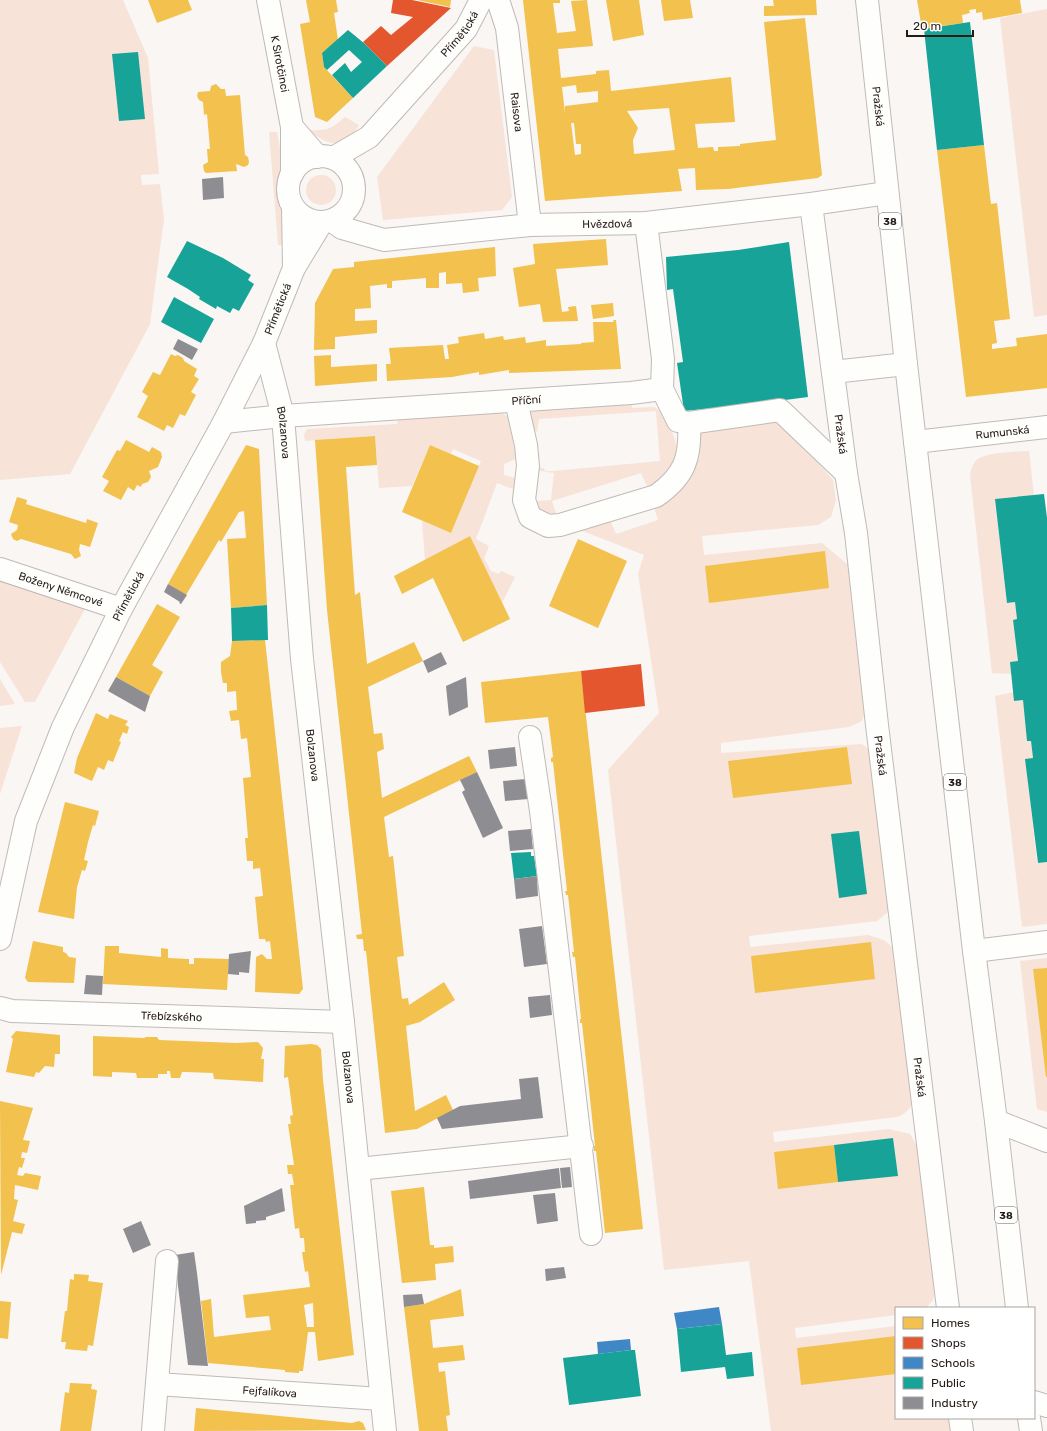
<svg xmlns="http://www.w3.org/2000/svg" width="1047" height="1431" font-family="Rubik,sans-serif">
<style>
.green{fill:#f7e3d8}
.homes{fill:#f2c14e;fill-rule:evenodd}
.shops{fill:#e4572e}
.schools{fill:#3f88c5}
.public{fill:#17a398}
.industry{fill:#8d8d92}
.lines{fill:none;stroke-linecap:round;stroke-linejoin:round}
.minor-casing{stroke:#c0bab6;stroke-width:24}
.major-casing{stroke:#c0bab6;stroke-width:24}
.minor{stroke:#fefefd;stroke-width:22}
.major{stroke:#fefefd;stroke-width:22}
.labels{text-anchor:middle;stroke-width:4;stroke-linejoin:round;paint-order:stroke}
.shield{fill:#fff;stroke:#66605c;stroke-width:1}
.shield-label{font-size:10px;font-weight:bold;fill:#251c16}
.street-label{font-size:11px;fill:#251c16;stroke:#fff}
</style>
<rect width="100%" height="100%" fill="#f9f6f4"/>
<path class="green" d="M0,0H123L148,58L159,174L141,175L142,185L160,184L164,219L150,324L70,474L0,480Z
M1047,9V315L1034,317L1000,18Z
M474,46L494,50L512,197L502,210L383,220L377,177Z
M345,117L359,125C344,150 329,147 309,130C327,131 331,129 345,117Z
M269,132H277L284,168L279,179V193L285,245H278Z
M306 190a15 15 0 1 1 30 0a15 15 0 1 1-30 0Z
M632,402V408L654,407C665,410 680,445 677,456C675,462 670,467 667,472L670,475L648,488L641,473L552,501L556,513L554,515L541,511L536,506L537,501L551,500L554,473L540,471L538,468H544L545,471H553L660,461L656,411L539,419L537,432L531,427V413L536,409Z
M501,412L508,417L516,459L504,464V475L515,478L513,489L497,483L476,539L489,546L484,558L491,571L499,574L501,571L515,577L502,603L470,536L425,560L422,521L451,533L481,461L453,449L451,454L430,445L412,486L379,488L375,436L305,441L304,435L307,429L397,424L398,419Z
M767,418L784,423L833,480L836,500L831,517L818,525L702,536L704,555L822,543L853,569L867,705L862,721L849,727L721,743V753L862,744L868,749L890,902L888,912L877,921L749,936L750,947L868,935L884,940L892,947L906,1032L914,1099C911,1108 906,1114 897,1117L773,1132L774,1142L889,1129L910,1134L918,1148L935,1292L933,1300L926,1308H896V1315L795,1328L796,1338L896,1326V1418H950L951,1431H771L749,1261L664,1270L608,770L659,713L638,574L644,555L580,530L610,520L616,534L658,520L654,507L693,464L701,434L705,429Z
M1029,451L1034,496L995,500L1007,603L1015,602L1017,619L1013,621L1018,661L1012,674L992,673L970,475C971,470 973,462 978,459C989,452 1015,452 1029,451Z
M0,581L86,607L35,702H25L0,662Z
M0,679L15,704L0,706Z
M1014,692L1023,700L1027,741H1031L1033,758L1026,760L1037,863L1047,862V924L1022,927L995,696Z
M22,726L0,794V728Z
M1047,958V968L1033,970L1047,1076V1112L1037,1109L1020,961Z"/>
<path class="homes" d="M148,0H188L192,10L157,23Z
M306,0H336L338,12L334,13L338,40L322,53L324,67L353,98L327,122L315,117L300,24L310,22Z
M417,0H451L450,7Z
M523,0H560V3H553L557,33L576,31L571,1L587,0L593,46L558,49L561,78L596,74V71L609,70L611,91L731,77L735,122L695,124L698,148L713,147L714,151H718V147L740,146V144L776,140L764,22L805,18L822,175L818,178L728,189L696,190L695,168L678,169L682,191L545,201ZM576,85L577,93L598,91V102L565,106V113L562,87ZM669,108L675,150L634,154L633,140L638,128L627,111ZM571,123H574L576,144H581V154L575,155Z
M606,0H639L644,35L613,41Z
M661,0H690L693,18L664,21Z
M773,0H816L817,15L764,16V6H774Z
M917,0H1020L1022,13L983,20L982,12L976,13V9L969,10L970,13L962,15L963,23L922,29Z
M216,84L221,89H225L226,96L240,95L245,155L248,157L249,162L248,165L244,167L236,164L237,171L206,173L204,171L203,165L208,162L207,149H210L207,114L204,115L203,102L199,100L197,96L198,92L210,91L211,86Z
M984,145L991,204L997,203L1010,319L994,321L997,343L992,344V349L1017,346L1016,338L1047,334V388L966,397L937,150Z
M606,239L608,265L556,269L562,312L569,311L568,307L576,306L578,321L543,322L540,304L519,307L513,268L535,264L533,244Z
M495,247L496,276L478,278L479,291L463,293L462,283L446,284V272L439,273V288H426V278L392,281V288H387V284L370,286L371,308L355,309V321L377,320V333L335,337V349L314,350L315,303L333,269L354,267V262Z
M613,303L614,316L593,319L591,305Z
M613,320H616L621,369L509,373V370L479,375V372L452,377L387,381L386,364H391L389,348L443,345L445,359H449L447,345L459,343L458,337L484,333L485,339L503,336L504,340L525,337L526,343L546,340V346L581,344V343L594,342L593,322H614Z
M171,354L175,356L178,355L183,358L184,361L197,369L194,376L199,379L191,392L196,395L185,416L180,414L173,428L167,425L164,431L137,417L148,396L142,392L153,372L160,375Z
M331,355V367L377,364V381L315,386L314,356Z
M375,436L377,465L346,467L355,595L360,592L367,664L414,642L423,661L368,687L374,734L382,733L384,749L377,752L382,798L469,756L477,772L384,817L389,857L393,856L403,947L404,956L397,957L402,999L408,998L409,1005L444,982L455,1000L420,1022L406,1026L415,1111L446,1095L453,1110L417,1129L385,1133L366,951H364L363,939H357L356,935L362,934L327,610L315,440Z
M126,440L149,452L152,447L161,452L162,457L158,467L149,471L151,477L148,482L142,484L141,487L137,485L134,491L128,487L121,500L103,491L109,481L102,477L117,450L120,451Z
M246,445L259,449L267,605L231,608L227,539L246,538L244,511L239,512L221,542L219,540L186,595L168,584Z
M430,445L479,466L451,533L402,512Z
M17,497L27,500L26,504L86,523L87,519L98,523L90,547L80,544L79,550L81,556L75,559L71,554L21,539L17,541L13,539L11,534L17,530L18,525L9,522Z
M470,536L510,619L463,642L433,578L402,594L394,576Z
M578,539L627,561L598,628L549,606Z
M825,551L829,588L709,603L705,566Z
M157,604L180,617L152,665L163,672L150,696L116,677Z
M265,640L303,989L299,994L255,992L256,957L262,954L267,959H272L270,941L266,942L265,939H259L255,897L263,896L260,868L253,869V861H247L245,838H248L243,778L251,777L247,738L241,739L239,720L231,721L229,711L237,710L236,691L227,692V683H223L221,672V662L230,656L232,641Z
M581,671L643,1229L605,1233L596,1151H594V1146H595L582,1023H580V1019H581L575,957H573L572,952H574L568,895H566L565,891H567L553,762H551V758L553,757L548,717L485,723L481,682Z
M96,713L108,719L110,714L128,721L125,725L129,727L127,734L123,732L119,741L121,742L113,762L108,760L104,770L98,767L92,781L74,773L77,758Z
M847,747L852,784L733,798L728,761Z
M65,802L99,811L95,826L93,825L88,842L84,860L88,861L85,871L82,870L77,887L74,919L38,912Z
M33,941L63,947V952L66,953L69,957L76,958L74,983L28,982L25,978Z
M871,942L875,979L755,993L751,956Z
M105,946H119V953L161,957V948L168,949V958L189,959V964H194V958L229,959L227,990L103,984Z
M1047,968V1077H1046L1033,969Z
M16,1031L60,1035V1054H55L54,1067L45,1066L39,1073L36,1072L34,1077L6,1072L13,1039L11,1037Z
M93,1036L144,1038L146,1037H157L159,1040L236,1043L258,1042L263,1048L261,1059H264L263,1082L214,1079L213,1073L186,1072H182L180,1078H171L170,1071H167V1074H158V1078H137L136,1073L112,1072V1077L93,1076Z
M311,1044L317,1045L321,1049L323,1080L354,1355L318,1361L315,1332H308L303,1371H299V1373L285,1372V1370L208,1363L201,1301L211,1299L214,1337L271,1330L269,1316L246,1318L243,1295L310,1287L308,1271L305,1272L302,1252H305L304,1238H300L299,1228L295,1229L290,1185H294L292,1174H288L287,1165H294L288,1124H291L290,1116L293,1115L288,1077L284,1078L285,1046ZM313,1303L314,1327H307L304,1305Z
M0,1101L33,1108L23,1140L30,1141L27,1153L22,1152L21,1158H25L22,1168L19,1167L17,1175L23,1176L25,1173L41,1176L38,1190L15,1185L14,1199L18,1200L13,1221L25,1224L22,1234L12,1232L1,1275Z
M834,1145L838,1182L778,1189L774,1152Z
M424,1187L430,1245H434V1248L453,1246L454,1262L435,1264L436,1280L402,1283L391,1191Z
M74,1274L89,1275L88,1281L103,1283L93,1346L88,1345L87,1351L65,1349L66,1342H61L65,1311H67L70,1279L74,1280Z
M461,1289L464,1316L430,1320L433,1348L463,1345L465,1360L438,1363L439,1372L445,1371L450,1415L446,1416L448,1431H419L404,1307L424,1304Z
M0,1301L11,1302L8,1339L0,1338Z
M896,1336V1374L801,1385L797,1348Z
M70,1383L92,1384L91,1389L97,1390L91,1431H60L65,1392L69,1393Z
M196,1408L352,1423L359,1421L363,1423L366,1430L194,1431Z"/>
<path class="shops" d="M393,0H412L451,8L387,66L363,42L381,26L391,35L413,17L391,13Z
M641,664L645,706L585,713L581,671Z"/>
<path class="schools" d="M719,1307L722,1324L677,1329L674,1313Z
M630,1339L631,1350L598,1354L597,1342Z"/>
<path class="public" d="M970,22L984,145L937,150L924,29Z
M348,30L365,44L387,66L353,98L332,75L345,63L351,72L362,62L349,50L327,70L324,67L322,53Z
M138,52L145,119L119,121L112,54Z
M187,241L223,258L251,275L248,280L254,284L239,311L233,308L230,313L217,306L216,309L199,299L200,297L188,289L167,277Z
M789,242L808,397L785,400V401L684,411L677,363L683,362L673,289L667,290L666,257L738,250Z
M174,297L214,319L201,343L161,322Z
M1044,494L1047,518V862L1038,863L1025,759L1033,758L1031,741H1027L1023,700L1014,701L1010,662L1018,661L1013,620L1017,619L1015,602L1007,603L995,499Z
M267,605L268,640L232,641L231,608Z
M859,831L867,894L839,898L831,834Z
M531,852V856H534L537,876L514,879L511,853Z
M893,1138L898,1176L838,1182L834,1145Z
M722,1324L726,1355L752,1352L754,1376L727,1379L725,1367L681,1372L677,1329Z
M631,1350H635L641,1396L569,1405L563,1358Z"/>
<path class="industry" d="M223,177L224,198L203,200L202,179Z
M178,339L198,349L192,360L173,349Z
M168,584L187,595L181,604L179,603L180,602L164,592Z
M441,652L447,664L428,673L423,661Z
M116,677L150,696L145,712L108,691Z
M466,677L468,707L449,716L446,686Z
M515,747L517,766L490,769L488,750Z
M477,772L503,828L483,838L462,792L465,790L460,780Z
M526,779L528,799L505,801L503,781Z
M531,829L533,849L510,851L508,831Z
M537,876L538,896L516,899L514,879Z
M542,926L547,964L524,967L519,929Z
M251,951L249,973L239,972V975L228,974L229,954Z
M86,975L103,976L102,995L84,994Z
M550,995L552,1015L530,1018L528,997Z
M538,1077L543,1118L442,1129L437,1118L460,1106L521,1099L519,1079Z
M570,1167L572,1187L562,1188L560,1168Z
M559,1168L561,1188L470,1199L468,1181Z
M282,1188L285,1211L266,1217V1220L256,1221V1223L246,1224L244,1206Z
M555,1193L558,1221L537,1224L533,1195Z
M141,1221L151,1245L133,1253L123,1229Z
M194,1252L197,1273L208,1366L188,1365L178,1286L175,1255Z
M564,1267L566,1278L546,1281L545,1269Z
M422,1294L424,1304L404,1307L403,1295Z"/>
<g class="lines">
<defs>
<g id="minor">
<path id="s1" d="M268,0L292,127V174"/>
<path id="s2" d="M498,0L507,28L530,225"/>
<path d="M292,127L318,157"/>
<path id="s3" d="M811,204L846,473L856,533L877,725L948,1308"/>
<path id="s4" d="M332,221L342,228L384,240L530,225L646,223L811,204L887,193"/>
<path d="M646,223L663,359L662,389L678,421L689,423L780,410L846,473"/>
<path id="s5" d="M264,343L283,416L302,659L343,1022L385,1431"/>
<path d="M833,372L906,364"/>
<path d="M516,401L526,445L528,466L524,500L530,517L548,526L560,525L656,496C685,476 691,457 689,423"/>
<path id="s6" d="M224,422L283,416L631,393L662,389"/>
<path id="s7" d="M915,442L1047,427"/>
<path id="s8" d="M0,569L121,609"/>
<path d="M530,737L541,811L591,1234"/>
<path d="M974,951L1047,942"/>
<path id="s9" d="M0,1008L12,1011L343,1022"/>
<path d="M996,1121L1047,1141"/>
<path d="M358,1169L582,1146"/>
<path id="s10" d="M157,1384L381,1399"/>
<path d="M1034,1402L1047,1406"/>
<path d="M960,1418L962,1431"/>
<path d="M153,1431L167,1261"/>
</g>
<g id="major">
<path id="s11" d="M867,0L906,364L974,951L996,1121L1017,1308"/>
<circle cx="321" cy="189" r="33"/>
<path id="s12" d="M333,158L369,137L466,29L481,0"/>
<path d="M293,207L294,268"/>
<path id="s13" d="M0,939L26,821L63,727L121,609L224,422L264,343L294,268L322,222"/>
<path d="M1029,1418L1031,1431"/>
</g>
</defs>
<use href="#minor" class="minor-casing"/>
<use href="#major" class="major-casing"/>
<use href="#minor" class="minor"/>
<use href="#major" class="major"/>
</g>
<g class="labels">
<g class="shield">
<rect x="879" y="213" width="22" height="16" rx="3"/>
<rect x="944" y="774" width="22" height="16" rx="3"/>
<rect x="995" y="1207" width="22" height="16" rx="3"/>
</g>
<g class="shield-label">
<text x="890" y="225">38</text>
<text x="955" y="786">38</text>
<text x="1006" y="1219">38</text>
</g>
<g class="street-label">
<text dy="4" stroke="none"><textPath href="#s12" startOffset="179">Přímětická</textPath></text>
<text dy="4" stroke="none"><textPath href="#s1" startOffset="65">K Sirotčinci</textPath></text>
<text dy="4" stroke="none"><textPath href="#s11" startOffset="107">Pražská</textPath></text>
<text dy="4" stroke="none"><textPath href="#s2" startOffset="114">Raisova</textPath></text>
<text dy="4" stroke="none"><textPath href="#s4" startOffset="280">Hvězdová</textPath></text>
<text dy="4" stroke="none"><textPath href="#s13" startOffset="692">Přímětická</textPath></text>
<text dy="4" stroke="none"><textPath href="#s6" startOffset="303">Příční</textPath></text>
<text dy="4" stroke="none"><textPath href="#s5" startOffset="92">Bolzanova</textPath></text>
<text dy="4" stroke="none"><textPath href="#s7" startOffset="88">Rumunská</textPath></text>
<text dy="4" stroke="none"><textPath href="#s3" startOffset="232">Pražská</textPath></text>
<text dy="4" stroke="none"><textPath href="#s8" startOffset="64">Boženy Němcové</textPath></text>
<text dy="4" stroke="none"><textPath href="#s13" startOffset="368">Přímětická</textPath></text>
<text dy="4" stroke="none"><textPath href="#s5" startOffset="416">Bolzanova</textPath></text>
<text dy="4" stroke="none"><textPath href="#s3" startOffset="556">Pražská</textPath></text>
<text dy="4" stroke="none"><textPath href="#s9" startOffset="172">Třebízského</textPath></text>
<text dy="4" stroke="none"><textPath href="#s5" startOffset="740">Bolzanova</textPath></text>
<text dy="4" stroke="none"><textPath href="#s3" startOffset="880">Pražská</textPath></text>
<text dy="4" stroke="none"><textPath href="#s10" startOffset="113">Fejfalíkova</textPath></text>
</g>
</g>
<rect x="895" y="1307" width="140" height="112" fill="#ffffff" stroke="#a8a4a2"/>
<rect x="903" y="1317" width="20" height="12" fill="#f2c14e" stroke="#a8a4a2"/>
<text x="931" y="1327" font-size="12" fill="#251c16">Homes</text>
<rect x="903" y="1337" width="20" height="12" fill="#e4572e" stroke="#a8a4a2"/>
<text x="931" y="1347" font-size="12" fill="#251c16">Shops</text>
<rect x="903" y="1357" width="20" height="12" fill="#3f88c5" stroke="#a8a4a2"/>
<text x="931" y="1367" font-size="12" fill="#251c16">Schools</text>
<rect x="903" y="1377" width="20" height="12" fill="#17a398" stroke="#a8a4a2"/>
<text x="931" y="1387" font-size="12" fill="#251c16">Public</text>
<rect x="903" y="1397" width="20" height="12" fill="#8d8d92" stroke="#a8a4a2"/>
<text x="931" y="1407" font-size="12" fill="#251c16">Industry</text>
<path d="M907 30v6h66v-6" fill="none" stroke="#251c16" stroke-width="2"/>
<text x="913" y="30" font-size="12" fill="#251c16" stroke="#ffffff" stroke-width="3" paint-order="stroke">20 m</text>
</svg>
